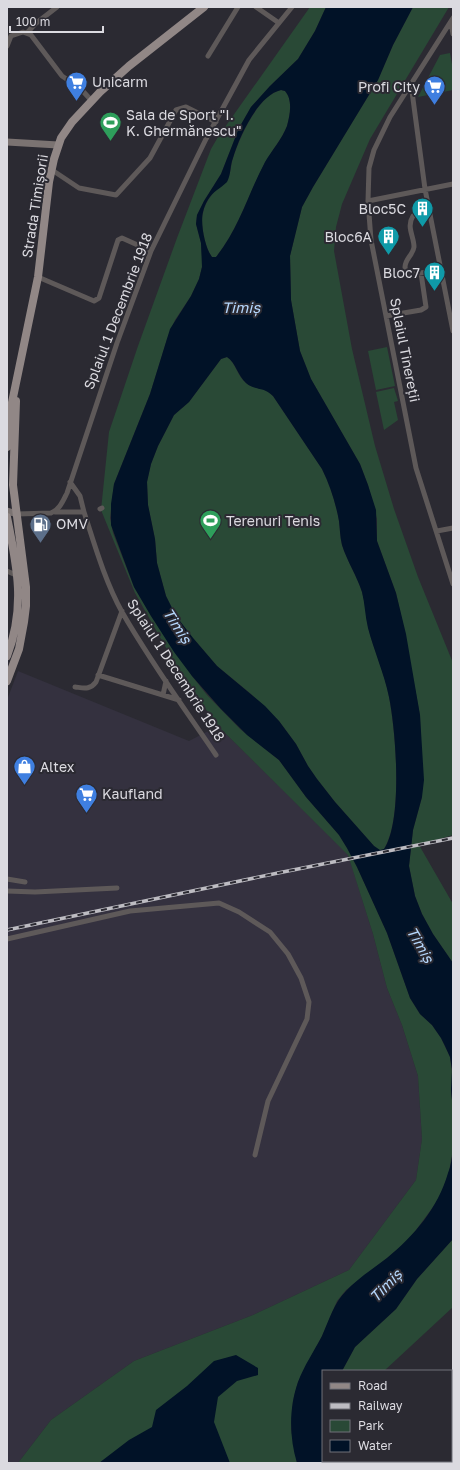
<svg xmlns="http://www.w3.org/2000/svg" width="460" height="1470" font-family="'Golos Text',sans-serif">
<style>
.built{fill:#34313f}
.green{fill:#294936}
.water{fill:#011227;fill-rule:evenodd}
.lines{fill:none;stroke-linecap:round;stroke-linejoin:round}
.street{stroke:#5e5959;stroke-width:5}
.secondary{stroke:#7b7372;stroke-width:7}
.primary{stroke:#918786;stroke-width:8}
.rail-casing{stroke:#bdbcc2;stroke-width:3.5}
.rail{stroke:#2b2a32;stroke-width:2;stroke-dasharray:6;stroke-linecap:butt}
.labels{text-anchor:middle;stroke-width:4;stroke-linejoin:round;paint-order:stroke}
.poi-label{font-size:14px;fill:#dbdae0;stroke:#2b2a32;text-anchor:start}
.street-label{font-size:14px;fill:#dbdae0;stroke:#2b2a32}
.water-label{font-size:15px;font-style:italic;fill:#b4d6fc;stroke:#2b2a32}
</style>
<rect width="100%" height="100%" fill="#2b2a32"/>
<path class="built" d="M18,671L189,741L218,726L348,854L373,934L387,988L402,1025L418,1076L422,1139L416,1180L349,1270L253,1315L134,1361L51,1420L18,1463H7V700Z"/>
<path class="green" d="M310,7H326L315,31L298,59L270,86L251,107L239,128L221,174L204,201L197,215L196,224L201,243L202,256V267L199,279L191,296L175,320L167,339L150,394L114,484L110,518L113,533L134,587L151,616L192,676L207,695L240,729L279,760L306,797L339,835L347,848L357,867L387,933L410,998L420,1014L432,1025L441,1038L450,1057L453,1079L451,1090L453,1110V1149L449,1172L443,1189L436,1203L416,1230L407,1241L386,1259L346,1290L337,1301L322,1336L298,1382L293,1401L291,1429L297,1463H18L51,1420L134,1361L253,1315L349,1270L416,1180L422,1139L418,1076L402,1025L387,988L373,934L348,855L218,726L182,676L135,593L101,510L109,432L138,346L177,238L211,149L218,137Z
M413,7H449L370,139L342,204L336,227L334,251L352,349L375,446L394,509L418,577L453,663V835L419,845L453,904V963L433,934L422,914L415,896L409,866L413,830L422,797L420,715L401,615L396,593L377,541V519L368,485L360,464L311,379L300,351L291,300L290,256L302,207L313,187L378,80L393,45Z
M450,53L453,70V90L418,97L440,55Z
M281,90L285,91C293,100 290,115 287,126C282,139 272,150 265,163C248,194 239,229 216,257H212C205,248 200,223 203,213C206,199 214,192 223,183C225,181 228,178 229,176C231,170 231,164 233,158C240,137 258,95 281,90Z
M387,347L395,386L376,390L368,351Z
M227,357C236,363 237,376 246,383C255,390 264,386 273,396L322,469C330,485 336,504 339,521C340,529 340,537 342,545C347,561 357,576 362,592C366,605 366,618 369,631C375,653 385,674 389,697C396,733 403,819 384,849L380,851L374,846L335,802L317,779L308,766L296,744L279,721L251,694L217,666L193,638L176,616L166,596L157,563L155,539L148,505L147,482L151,464L158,446L174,415L189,402L221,359Z
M394,388L398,401L394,402L398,420L384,430L376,392Z
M453,1239V1307L384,1371H342L355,1347L396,1309L417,1279Z"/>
<path class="water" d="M326,7H413L393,45L378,80L313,187L302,207L290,256L291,300L300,351L311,379L360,464L368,485L376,510L377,541L396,593L406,634L420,715L424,780L422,797L413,830L409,866L415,896L422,914L433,934L453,963V1110L451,1090L452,1069L450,1057L445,1046L441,1038L432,1025L420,1014L410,998L387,933L357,867L347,848L339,835L306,797L279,760L247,735L221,709L192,676L174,652L151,616L134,587L111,525V504L114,484L150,394L170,329L191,296L199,279L202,267L201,243L196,224L197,215L204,201L221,174L239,128L251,107L270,86L298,59L315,31ZM281,90L285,91C293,100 290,115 287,126C282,139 272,150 265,162C248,194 239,229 216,257H212C205,248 200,223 203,212C205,203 210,195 217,190C221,187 224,185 227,182C231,175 230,165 233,158C239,137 258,95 281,90ZM227,357C236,363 238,376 246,383C255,391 263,386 273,396L322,469C330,485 336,504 339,521C340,529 340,537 342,545C347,561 357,576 362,592C365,604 365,616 368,628C374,651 384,673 389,697C396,731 403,821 384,849L380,850L374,846L335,802L317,779L308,766L296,744L279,721L265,706L217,666L193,638L176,616L166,596L157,563L155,539L148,505L147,482L151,464L158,446L174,415L189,402L221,359Z
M453,1149V1239L417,1279L396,1309L355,1347L342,1371H323V1461H336L337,1463H297C289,1437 289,1407 298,1382C304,1366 314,1351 322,1336C329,1320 334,1303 346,1291C358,1278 373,1269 387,1258C414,1236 438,1208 448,1173C451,1166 452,1157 453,1149Z
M236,1355L258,1368V1375L237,1381L218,1397L214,1422L230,1463H99L129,1440L152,1427L156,1410L187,1386L214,1361Z"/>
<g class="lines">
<path class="street" d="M256,7L279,23
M453,18L390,117L374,150L369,168L368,201L371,240L416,468L453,584
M451,22L453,34
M27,33L35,24L57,7
M11,36L23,32L31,35L62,76L80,88L91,100
M7,46L11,36
M208,56L238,7
M411,84L425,189L453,331
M52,170L79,188L116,195L150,158L176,110L186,107L216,122
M368,201L453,184
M429,212L413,216C406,227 414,236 414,247C413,255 405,259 405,267C405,272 409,274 414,274L440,270
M38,277L94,301L99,298L118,240L122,238L151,251
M386,316L421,310L426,307L421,273
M70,482L80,496L84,512
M100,509L102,508
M55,512H84C95,546 105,581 122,612C150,661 184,708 216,755
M17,514L51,513C60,509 63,501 67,493L117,343L151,251L206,139L249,60L292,7
M437,531L453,528
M7,571L18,576
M98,675L179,700
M75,687C84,688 90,690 96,682L122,611
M163,695L166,681
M7,879L25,882
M7,891L35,892L117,888
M7,939L130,911L219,903L239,912L270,932L288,954L301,978L309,1002L307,1019L268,1101L255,1155"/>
<path class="secondary" d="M7,142L58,145
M7,511L17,514"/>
<path class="primary" d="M7,447L10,412L38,277L49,182L54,159L61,138L72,122L100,92L129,66L204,7
M7,517C17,566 26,607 7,656
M7,681L19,649L24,622L26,606V587L13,485L16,401"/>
<defs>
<path id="rail" d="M7,930L278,873L453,838"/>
</defs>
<use href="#rail" class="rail-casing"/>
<use href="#rail" class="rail"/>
</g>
<defs>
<symbol id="supermarket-pin" viewBox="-11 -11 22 30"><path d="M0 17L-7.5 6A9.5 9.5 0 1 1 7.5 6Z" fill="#3f7fe0" stroke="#2b2a32"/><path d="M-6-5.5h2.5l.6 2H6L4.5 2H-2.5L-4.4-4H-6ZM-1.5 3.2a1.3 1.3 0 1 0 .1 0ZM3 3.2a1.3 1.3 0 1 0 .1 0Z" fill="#fff"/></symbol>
<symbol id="stadium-pin" viewBox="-11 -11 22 30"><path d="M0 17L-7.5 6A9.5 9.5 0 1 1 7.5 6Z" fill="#2e9e5b" stroke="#2b2a32"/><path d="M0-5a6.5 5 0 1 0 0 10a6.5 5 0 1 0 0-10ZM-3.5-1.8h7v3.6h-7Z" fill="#fff"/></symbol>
<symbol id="building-pin" viewBox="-11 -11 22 30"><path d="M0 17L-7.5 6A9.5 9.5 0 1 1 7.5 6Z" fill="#0f9aa8" stroke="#2b2a32"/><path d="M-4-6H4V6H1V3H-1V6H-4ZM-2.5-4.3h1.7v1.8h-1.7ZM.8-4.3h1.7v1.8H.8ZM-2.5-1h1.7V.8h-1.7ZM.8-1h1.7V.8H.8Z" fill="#fff"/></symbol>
<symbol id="fuel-pin" viewBox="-11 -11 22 30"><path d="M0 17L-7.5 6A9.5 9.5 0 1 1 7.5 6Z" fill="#5c6f8a" stroke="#2b2a32"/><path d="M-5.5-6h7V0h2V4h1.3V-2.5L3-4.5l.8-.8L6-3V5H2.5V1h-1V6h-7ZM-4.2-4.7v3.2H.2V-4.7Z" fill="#fff"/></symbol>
<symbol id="shop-pin" viewBox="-11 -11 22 30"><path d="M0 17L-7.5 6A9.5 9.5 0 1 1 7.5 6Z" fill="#3f7fe0" stroke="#2b2a32"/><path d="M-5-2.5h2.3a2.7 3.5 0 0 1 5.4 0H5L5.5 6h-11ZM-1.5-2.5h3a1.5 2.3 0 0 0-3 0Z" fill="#fff"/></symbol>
</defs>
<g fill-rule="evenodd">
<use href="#supermarket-pin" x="64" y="70" width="25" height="34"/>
<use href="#supermarket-pin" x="422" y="74" width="25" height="34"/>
<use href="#stadium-pin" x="98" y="110" width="25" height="34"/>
<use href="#building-pin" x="410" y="196" width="25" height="34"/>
<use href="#building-pin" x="376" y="224" width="25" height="34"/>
<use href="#building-pin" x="422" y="260" width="25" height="34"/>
<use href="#stadium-pin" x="198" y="508" width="25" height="34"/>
<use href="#fuel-pin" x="28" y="512" width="25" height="34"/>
<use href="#shop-pin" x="12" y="754" width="25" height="34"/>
<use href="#supermarket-pin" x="74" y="782" width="25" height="34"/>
</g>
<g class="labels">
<g class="poi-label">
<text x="92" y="87">Unicarm</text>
<text x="420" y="92" text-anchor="end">Profi City</text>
<text x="126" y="120">Sala de Sport "I.<tspan x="126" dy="16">K. Ghermănescu"</tspan></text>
<text x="406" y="214" text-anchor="end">Bloc5C</text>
<text x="372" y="242" text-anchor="end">Bloc6A</text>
<text x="420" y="278" text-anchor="end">Bloc7</text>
<text x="226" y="526">Terenuri Tenis</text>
<text x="56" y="529">OMV</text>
<text x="40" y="772">Altex</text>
<text x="102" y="799">Kaufland</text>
</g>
<g class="street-label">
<text transform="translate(35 206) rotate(-81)" y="5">Strada Timișorii</text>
<text transform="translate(118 311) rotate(-69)" y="5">Splaiul 1 Decembrie 1918</text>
<text transform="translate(405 350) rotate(79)" y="5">Splaiul Tinereții</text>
<text transform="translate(176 670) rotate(57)" y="5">Splaiul 1 Decembrie 1918</text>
</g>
<g class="water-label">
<text x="241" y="313">Timiș</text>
<text transform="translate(177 626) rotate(57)" y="5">Timiș</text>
<text transform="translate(420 945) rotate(60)" y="5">Timiș</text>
<text transform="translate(386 1286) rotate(-46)" y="5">Timiș</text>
</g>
</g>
<rect width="460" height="1470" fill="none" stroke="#dbdae0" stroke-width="16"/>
<rect x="322" y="1370" width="130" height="92" fill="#2b2a32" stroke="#717078"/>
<rect x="330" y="1383" width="20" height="6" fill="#918786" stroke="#717078"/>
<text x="358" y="1390" font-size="12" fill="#dbdae0">Road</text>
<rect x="330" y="1403" width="20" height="6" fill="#bdbcc2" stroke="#717078"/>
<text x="358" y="1410" font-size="12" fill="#dbdae0">Railway</text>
<rect x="330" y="1420" width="20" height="12" fill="#294936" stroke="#717078"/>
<text x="358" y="1430" font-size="12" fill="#dbdae0">Park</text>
<rect x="330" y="1440" width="20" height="12" fill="#011227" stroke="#717078"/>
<text x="358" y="1450" font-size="12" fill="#dbdae0">Water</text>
<path d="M10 26v6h93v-6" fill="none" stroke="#dbdae0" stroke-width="2"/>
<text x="16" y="26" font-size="12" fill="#dbdae0" stroke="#2b2a32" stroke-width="3" paint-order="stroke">100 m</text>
</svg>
